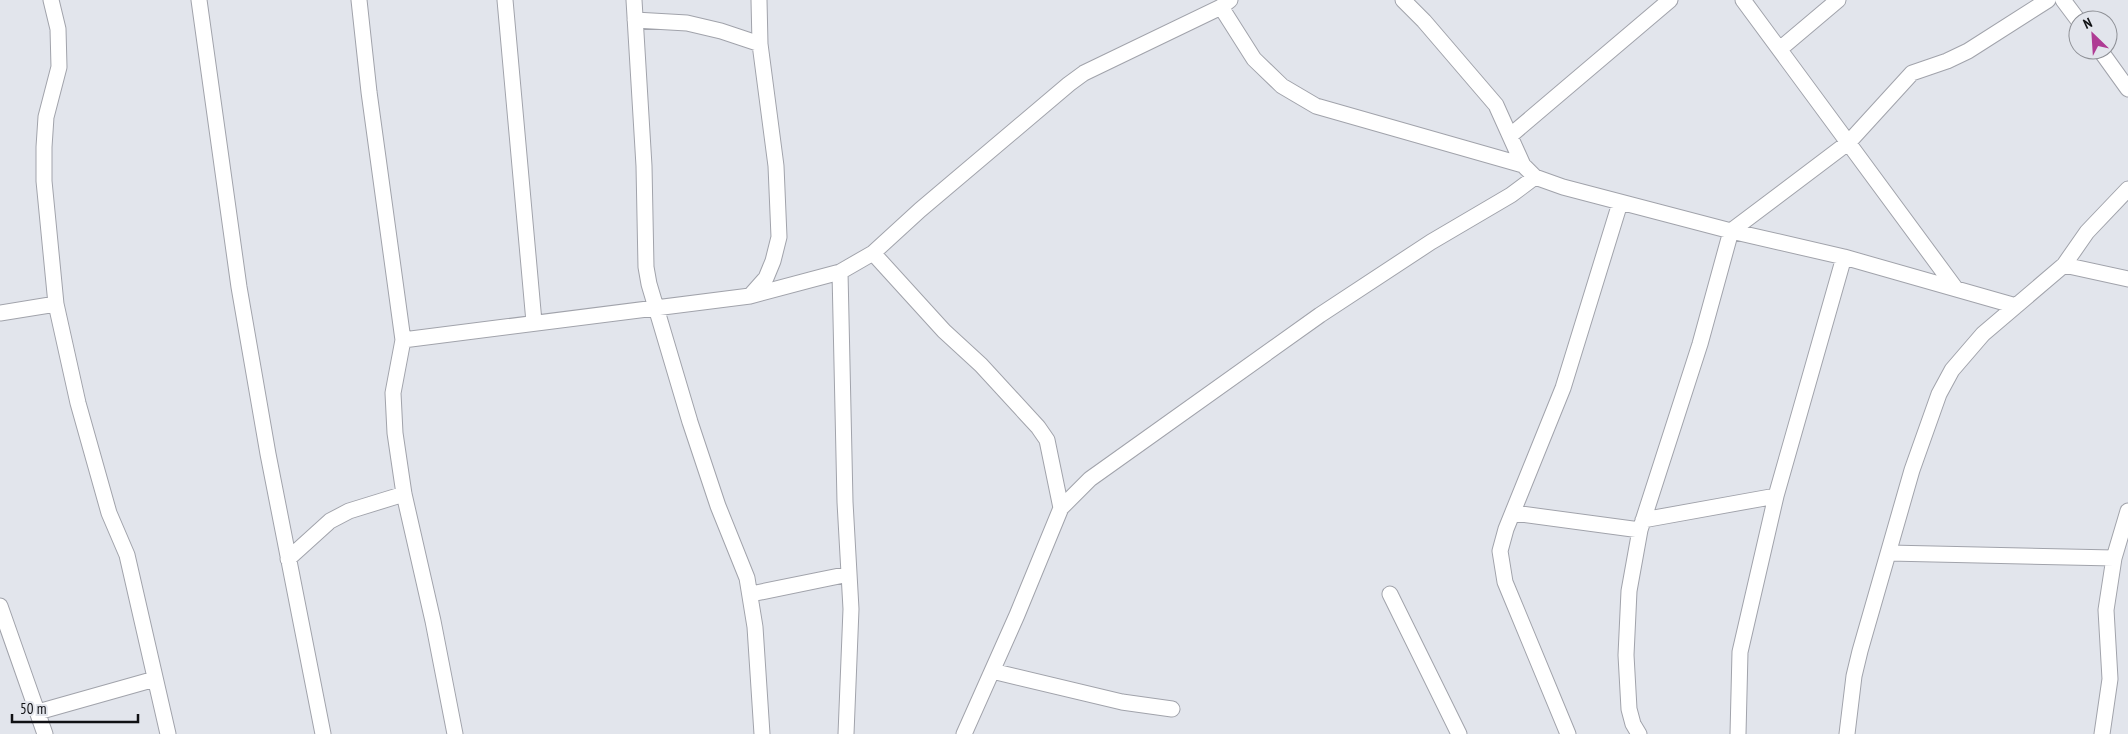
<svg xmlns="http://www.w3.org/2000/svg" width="2128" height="734" font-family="'PT Sans Narrow',sans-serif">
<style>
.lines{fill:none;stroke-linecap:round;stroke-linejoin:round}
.minor-casing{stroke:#a1a3ab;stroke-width:17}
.minor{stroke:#fff;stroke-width:15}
</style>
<rect width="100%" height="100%" fill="#e2e5ec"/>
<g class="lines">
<defs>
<path id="minor" d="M51,0L58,29L59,67L46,117L44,147V181L56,304L78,403L109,513L127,555L168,734
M199,0L239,287L268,454L323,734
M359,0L369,92L403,340L393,393L395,433L404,494L433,621L455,734
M505,0L534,322
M634,0L644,166L646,267L649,284L690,422L718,506L747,578L755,627L762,734
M1403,0L1424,21L1496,105L1523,165
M1743,0L1956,289
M2063,0L2078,20
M1221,7L1254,59L1282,86L1316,106L1523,165L1535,177L1563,187L1731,231L1844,257L2016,306
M635,20L687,23L721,31L760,44
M1780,49L1838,0
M2100,50L2128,89
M1511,135L1670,0
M873,253L944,331L981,365L1038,427L1047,440L1061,508
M2064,265L2128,279
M840,272L845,502L851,609L846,734
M750,296L766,278L773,261L779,237L776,166L760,44L759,0
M0,313L56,304
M403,340L750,296L840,272L873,253L920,210L1069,84L1084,73L1221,7L1230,0
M1514,513L1640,530
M1643,520L1776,496
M1889,553L2114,558
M288,559L330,521L349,511L404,494
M751,594L849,574
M1390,594L1459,734
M0,606L45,734
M992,671L1122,702L1172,709
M38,712L155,679
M964,734L1017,615L1061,508L1090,479L1320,315L1431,242L1511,195L1535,177
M1568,734L1505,582L1500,551L1506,529L1563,388L1620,203
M1639,734L1633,724L1629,709L1626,655L1629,591L1640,530L1700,344L1731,231L1849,142L1912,73L1947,61L1968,51L2048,0
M1738,734L1740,652L1776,496L1844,257
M1847,734L1854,676L1860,651L1912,470L1939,394L1952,370L1983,334L2064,265L2087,232L2128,189
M2102,734L2110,679L2106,610L2114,558L2128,511"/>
</defs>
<use href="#minor" class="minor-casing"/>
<use href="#minor" class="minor"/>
</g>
<g transform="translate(2093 35) rotate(335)"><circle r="24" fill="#e2e5ec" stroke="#8e9096"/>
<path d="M0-4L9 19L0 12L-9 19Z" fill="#af3b94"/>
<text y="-8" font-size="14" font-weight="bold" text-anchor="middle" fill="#101114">N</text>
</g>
<path d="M12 714v8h126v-8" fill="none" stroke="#101114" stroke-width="2.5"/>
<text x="20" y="714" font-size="15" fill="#101114" stroke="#e2e5ec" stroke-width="4" paint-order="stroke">50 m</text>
</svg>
